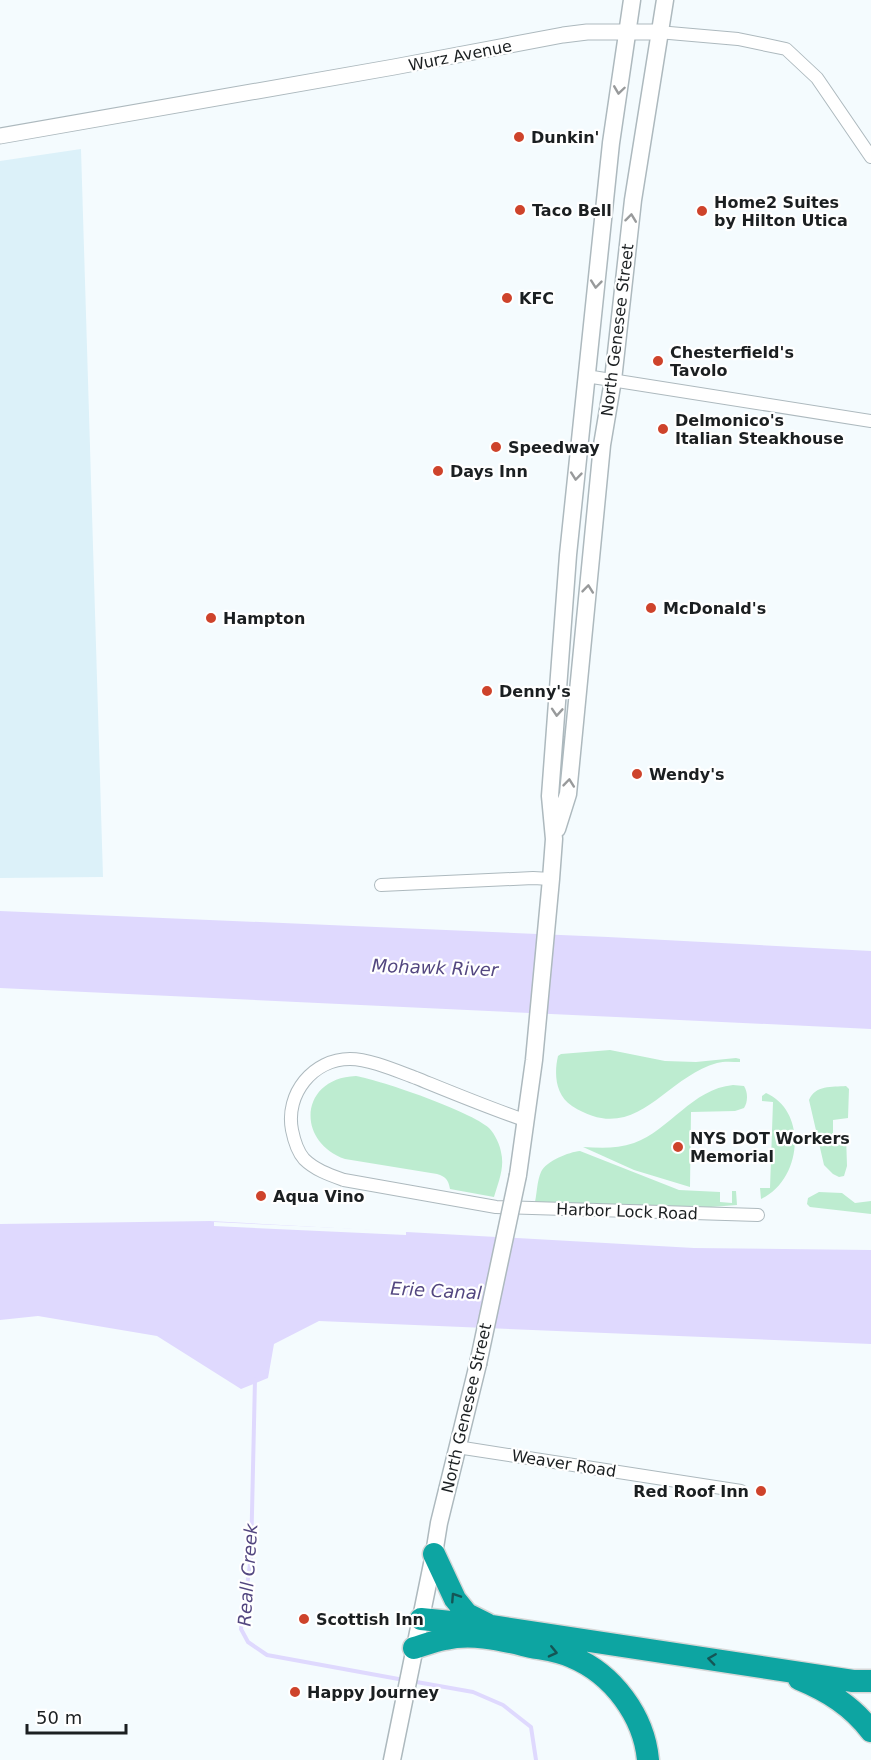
<svg xmlns="http://www.w3.org/2000/svg" width="871" height="1760" font-family="'DejaVu Sans',sans-serif">
<style>
.built{fill:#dcf1f9}
.green{fill:#bdecd0}
.water{fill:#dfd9fe}
.pier{fill:#f4fbfe}
.lines{fill:none;stroke-linecap:round;stroke-linejoin:round}
.stream{stroke:#dfd9fe;stroke-width:4}
.minor-casing{stroke:#adb9be;stroke-width:14}
.tertiary-casing{stroke:#adb9be;stroke-width:17}
.secondary-casing{stroke:#adb9be;stroke-width:19}
.motorway-casing{stroke:#d6d7d7;stroke-width:25}
.minor{stroke:#fff;stroke-width:12}
.tertiary{stroke:#fff;stroke-width:15}
.secondary{stroke:#fff;stroke-width:16}
.motorway{stroke:#0da5a2;stroke-width:22}
.secondary-bridge-casing{stroke:#adb9be;stroke-width:19;stroke-linecap:butt}
.secondary-bridge{stroke:#fff;stroke-width:16}
.oneway{stroke:#989a9b}
.oneway2{stroke:#155555}
.poi-dot{fill:#ce432b;stroke:#fff;stroke-width:2}
.labels{text-anchor:middle;stroke-width:4.5;stroke-linejoin:round;paint-order:stroke}
.street-label{font-size:16px;fill:#1b1f21;stroke:#fff}
.poi-label{font-size:16px;font-weight:bold;fill:#1b1f21;stroke:#fff;text-anchor:start}
.water-label{font-size:18px;font-style:italic;fill:#534780;stroke:#fff}
</style>
<rect width="100%" height="100%" fill="#f4fbfe"/>
<path class="built" d="M81,149L103,877L0,878V161Z"/>
<path class="green" d="M610,1050L665,1061L696,1062L736,1058L740,1059V1062C733,1062 724,1061 717,1063C663,1078 636,1147 572,1106C555,1095 554,1073 558,1056L561,1054Z
M356,1076C383,1081 470,1111 489,1128C495,1134 500,1145 501,1152C505,1168 498,1183 494,1197L450,1189C448,1179 446,1177 437,1174L345,1159C295,1141 300,1078 356,1076Z
M733,1085L744,1086C748,1092 748,1102 744,1108L735,1111L691,1112L690,1187L634,1170L583,1147C600,1148 617,1149 634,1143C670,1130 692,1089 733,1085Z
M846,1086L849,1089L848,1118L833,1120V1135H846L847,1166L844,1176L839,1177L833,1174L824,1165L809,1100C815,1085 832,1087 846,1086Z
M766,1093C809,1112 801,1181 761,1199L760,1188H770L773,1102L762,1101V1096Z
M580,1151L679,1190L720,1192V1202L732,1203V1191H736L737,1205L711,1207L535,1202C537,1193 537,1181 541,1172C546,1161 569,1152 580,1151Z
M819,1192L842,1193L855,1203L871,1201V1214L810,1207L807,1204L808,1198Z"/>
<path class="water" d="M0,911L608,937L871,951V1029L0,988Z
M210,1221L694,1248L871,1250V1344L319,1321L274,1344L268,1378L241,1389L157,1336L38,1316L0,1320V1224Z"/>
<path class="pier" d="M214,1222L406,1231V1235L214,1226Z"/>
<g class="lines">
<path class="stream" d="M255,1379L251,1557L241,1629L248,1642L267,1655L404,1680
M411,1681L473,1692L503,1705L531,1727L536,1760"/>
<defs>
<path id="minor" d="M658,32L738,39L786,49L817,78L871,157
M586,376L871,421
M381,885L533,878L551,879
M527,1121C489,1108 453,1093 416,1078C397,1071 370,1059 350,1059C313,1059 285,1094 292,1130C294,1140 297,1151 304,1159C315,1170 330,1175 344,1180L496,1207L758,1215
M457,1447L741,1491"/>
<path id="tertiary" d="M0,136L394,67L563,35L587,32H658"/>
<path id="secondary" d="M557,829L568,794L602,445L613,380L633,200L665,0
M518,1175L534,1060L551,879L554,839L550,796L568,555L611,143L632,0
M392,1760L434,1554L439,1523L478,1364"/>
<path id="motorway" d="M434,1554L455,1599L467,1614L487,1624
M421,1619L491,1626L853,1681H871
M414,1648C424,1645 434,1641 445,1639C470,1633 498,1639 523,1645C538,1649 557,1650 572,1657C613,1674 644,1716 648,1760
M799,1679C828,1691 852,1706 871,1731"/>
</defs>
<use href="#minor" class="minor-casing"/>
<use href="#tertiary" class="tertiary-casing"/>
<use href="#secondary" class="secondary-casing"/>
<use href="#motorway" class="motorway-casing"/>
<use href="#minor" class="minor"/>
<use href="#tertiary" class="tertiary"/>
<use href="#secondary" class="secondary"/>
<use href="#motorway" class="motorway"/>
<defs>
<path id="secondary-bridge" d="M478,1364L518,1175"/>
</defs>
<use href="#secondary-bridge" class="secondary-bridge-casing"/>
<use href="#secondary-bridge" class="secondary-bridge"/>
</g>
<defs><path id="oneway-chevron" d="M-2-3.5L2.5 0L-2 3.5" fill="none" stroke-width="1.6" stroke-linecap="round" stroke-linejoin="round" transform="scale(1.5)"/></defs>
<g class="oneway">
<use href="#oneway-chevron" transform="translate(619 90) rotate(98)"/>
<use href="#oneway-chevron" transform="translate(631 218) rotate(-83)"/>
<use href="#oneway-chevron" transform="translate(596 284) rotate(96)"/>
<use href="#oneway-chevron" transform="translate(576 476) rotate(96)"/>
<use href="#oneway-chevron" transform="translate(588 589) rotate(-84)"/>
<use href="#oneway-chevron" transform="translate(557 712) rotate(94)"/>
<use href="#oneway-chevron" transform="translate(569 783) rotate(-84)"/>
</g>
<g class="oneway2">
<use href="#oneway-chevron" transform="translate(455 1597) rotate(-123)"/>
<use href="#oneway-chevron" transform="translate(553 1652) rotate(13)"/>
<use href="#oneway-chevron" transform="translate(712 1659) rotate(-172)"/>
</g>
<g class="poi-dot">
<circle cx="519" cy="137" r="6"/>
<circle cx="520" cy="210" r="6"/>
<circle cx="702" cy="211" r="6"/>
<circle cx="507" cy="298" r="6"/>
<circle cx="658" cy="361" r="6"/>
<circle cx="663" cy="429" r="6"/>
<circle cx="496" cy="447" r="6"/>
<circle cx="438" cy="471" r="6"/>
<circle cx="651" cy="608" r="6"/>
<circle cx="211" cy="618" r="6"/>
<circle cx="487" cy="691" r="6"/>
<circle cx="637" cy="774" r="6"/>
<circle cx="678" cy="1147" r="6"/>
<circle cx="261" cy="1196" r="6"/>
<circle cx="761" cy="1491" r="6"/>
<circle cx="304" cy="1619" r="6"/>
<circle cx="295" cy="1692" r="6"/>
</g>
<g class="labels">
<g class="street-label">
<text transform="translate(460 55) rotate(-11)" y="6">Wurz Avenue</text>
<text transform="translate(617 330) rotate(-83)" y="6">North Genesee Street</text>
<text transform="translate(627 1211) rotate(2)" y="6">Harbor Lock Road</text>
<text transform="translate(466 1408) rotate(-77)" y="6">North Genesee Street</text>
<text transform="translate(564 1463) rotate(9)" y="6">Weaver Road</text>
</g>
<g class="poi-label">
<text x="531" y="143">Dunkin'</text>
<text x="714" y="208">Home2 Suites<tspan x="714" dy="18">by Hilton Utica</tspan></text>
<text x="532" y="216">Taco Bell</text>
<text x="519" y="304">KFC</text>
<text x="670" y="358">Chesterfield's<tspan x="670" dy="18">Tavolo</tspan></text>
<text x="675" y="426">Delmonico's<tspan x="675" dy="18">Italian Steakhouse</tspan></text>
<text x="508" y="453">Speedway</text>
<text x="450" y="477">Days Inn</text>
<text x="663" y="614">McDonald's</text>
<text x="223" y="624">Hampton</text>
<text x="499" y="697">Denny's</text>
<text x="649" y="780">Wendy's</text>
<text x="690" y="1144">NYS DOT Workers<tspan x="690" dy="18">Memorial</tspan></text>
<text x="273" y="1202">Aqua Vino</text>
<text x="749" y="1497" text-anchor="end">Red Roof Inn</text>
<text x="316" y="1625">Scottish Inn</text>
<text x="307" y="1698">Happy Journey</text>
</g>
<g class="water-label">
<text transform="translate(435 968) rotate(2)" y="6">Mohawk River</text>
<text transform="translate(436 1291) rotate(3)" y="6">Erie Canal</text>
<text transform="translate(248 1575) rotate(-86)" y="6">Reall Creek</text>
</g>
</g>
<path d="M27 1724v9h99v-9" fill="none" stroke="#1b1f21" stroke-width="3"/>
<text x="36" y="1724" font-size="18" fill="#1b1f21" stroke="#ffffff" stroke-width="4.5" paint-order="stroke">50 m</text>
</svg>
